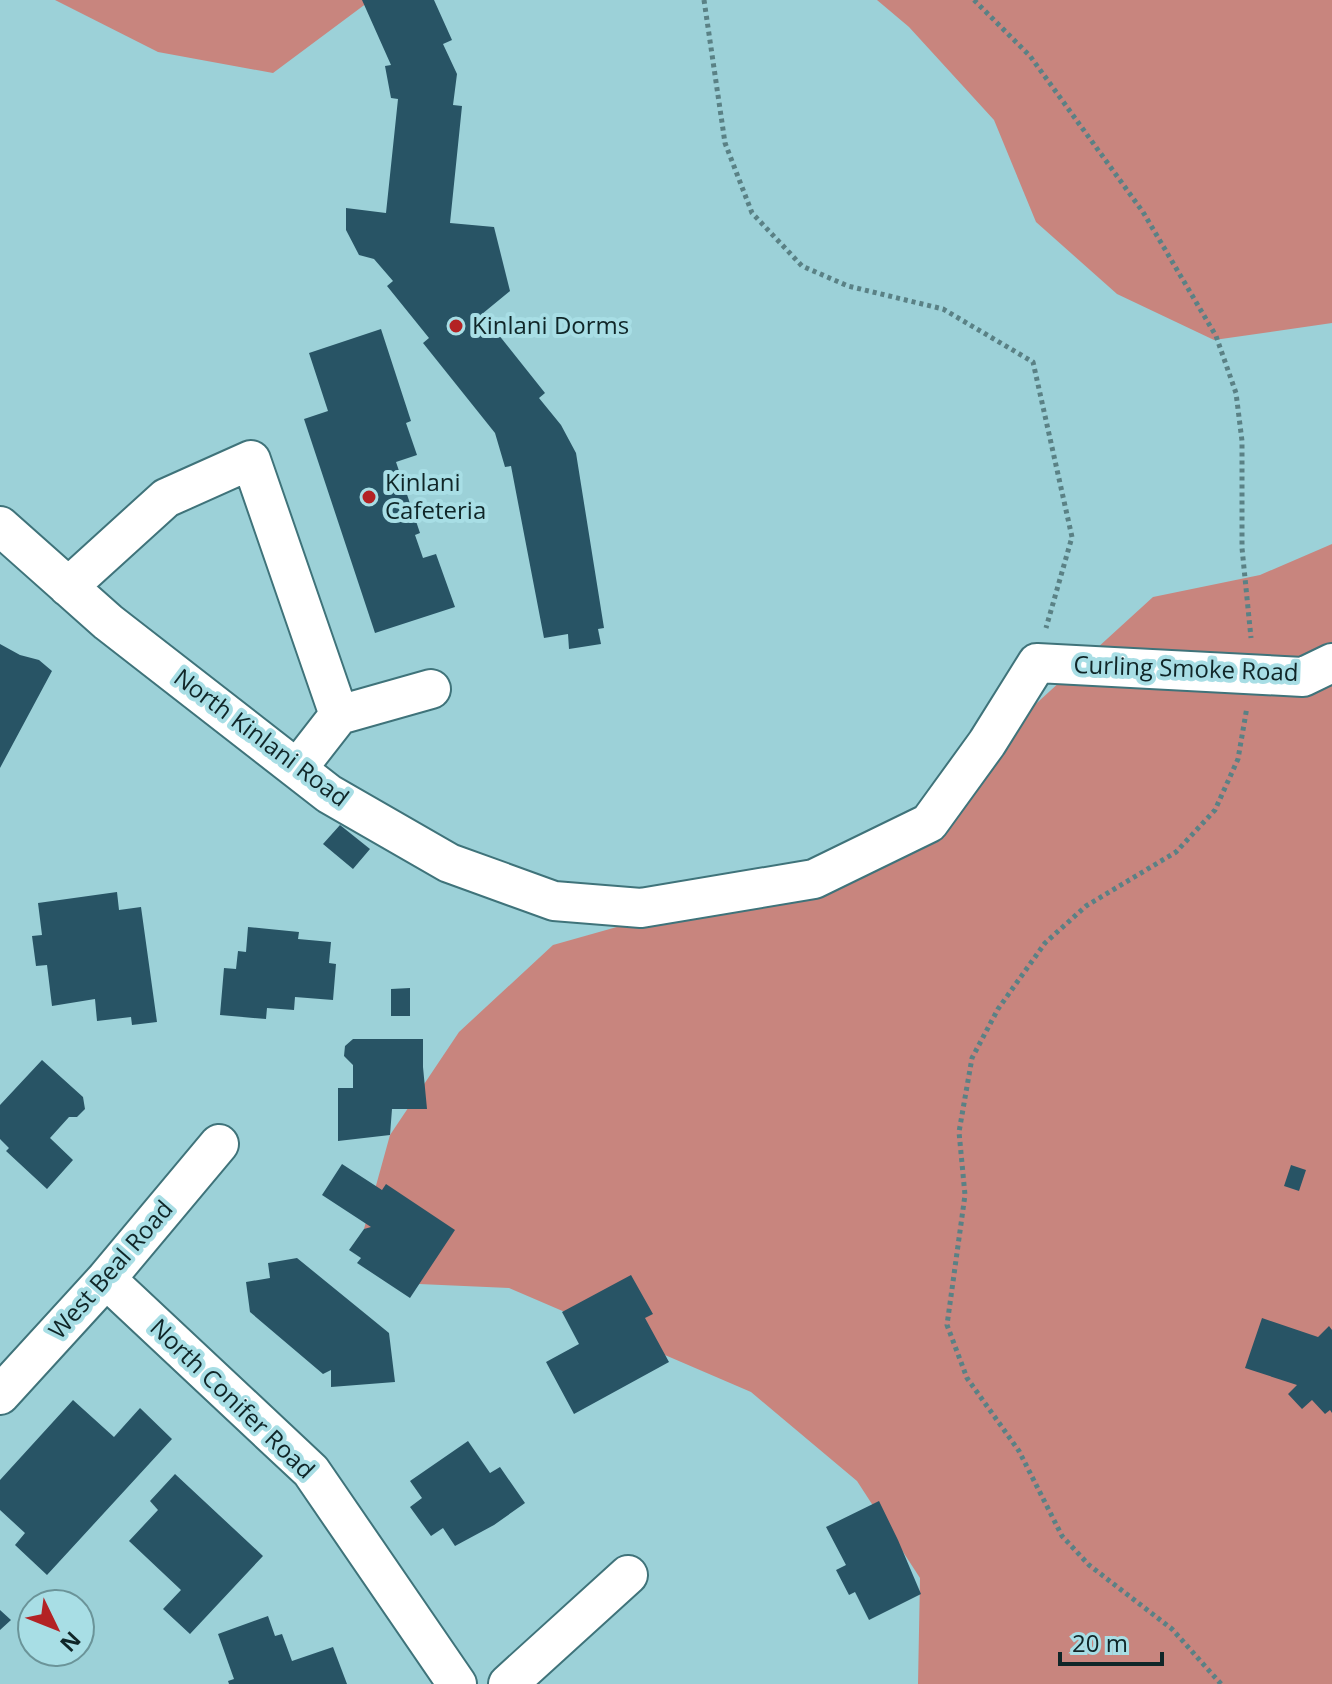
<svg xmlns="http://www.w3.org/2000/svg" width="1332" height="1684" font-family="'Open Sans',sans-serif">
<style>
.green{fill:#c8857e}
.building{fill:#285465}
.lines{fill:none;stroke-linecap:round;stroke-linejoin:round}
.minor-casing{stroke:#3f737a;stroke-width:42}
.path{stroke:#5a8185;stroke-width:5;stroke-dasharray:4 4;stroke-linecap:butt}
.minor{stroke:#fff;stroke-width:38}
.poi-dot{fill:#b32224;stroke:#a8dee5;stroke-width:3}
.labels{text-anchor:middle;stroke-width:8;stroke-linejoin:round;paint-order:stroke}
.poi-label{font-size:24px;fill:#102628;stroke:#a8dee5;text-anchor:start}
.street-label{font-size:24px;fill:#102628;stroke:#a8dee5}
</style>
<rect width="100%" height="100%" fill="#9cd1d8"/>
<path class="green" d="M55,0H371L273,73L158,52Z
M877,0H1332V323L1214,340L1117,294L1036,222L994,120L909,27Z
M1332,544V1684H918L920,1578L857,1481L751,1392L509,1288L419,1284L364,1229L390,1135L459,1032L553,945L869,856L1153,597L1260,575Z"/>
<path class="building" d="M362,0H434L452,40L443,44L457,74L453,105L462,106L450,223L494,227L510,291L482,314L545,393L539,398L561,425L576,453L604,628L598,629L601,644L569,649L568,634L544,638L511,466L505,467L495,433L423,343L429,338L387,286L393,281L374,259L359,255L346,230V208L386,213L398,99L391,98L385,66L391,65Z
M381,329L411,421L406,423L417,455L396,462L420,533L415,535L423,558L436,554L455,607L375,633L304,419L328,411L309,353Z
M0,644L20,655L39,660L52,671L0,768Z
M340,825L370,849L353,869L323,844Z
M117,892L119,910L141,907L157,1022L132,1025L131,1017L97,1021L95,999L52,1006L47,965L36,966L32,936L42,935L38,903Z
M248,927L299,932L298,939L331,942L329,963L336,964L333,1000L295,997L294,1010L267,1008L266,1019L220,1015L224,968L236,969L238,951L246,952Z
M410,988V1016H391V989Z
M353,1039H423V1067L427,1109H392L390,1135L338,1141V1088H353V1065L344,1056L345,1046Z
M42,1060L83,1097L85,1109L77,1117H69L50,1138L73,1160L47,1189L6,1151L9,1148L0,1139V1105Z
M342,1164L382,1190L386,1184L455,1230L410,1298L357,1263L361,1258L349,1250L364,1229L371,1227L322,1195Z
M1291,1165L1306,1170L1299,1191L1284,1186Z
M297,1258L389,1333L395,1382L331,1387V1370L323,1374L250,1312L246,1282L270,1278L268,1263Z
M631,1275L653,1314L645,1318L669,1362L574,1414L546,1362L579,1344L562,1312Z
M1262,1318L1318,1337L1329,1326L1332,1330V1413L1330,1410L1325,1414L1312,1400L1302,1409L1288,1394L1297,1385L1245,1368Z
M73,1400L114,1437L140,1408L172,1439L47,1575L15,1545L25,1533L0,1510V1480Z
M468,1441L490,1473L500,1467L525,1503L494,1525L455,1546L443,1528L431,1536L410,1507L422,1498L410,1481Z
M175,1474L263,1556L190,1634L163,1609L181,1590L129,1541L158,1510L150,1501Z
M879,1501L898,1540L921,1594L869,1620L855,1592L849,1595L836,1570L846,1565L826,1527Z
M0,1610L11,1620L0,1630Z
M268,1616L275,1636L282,1634L292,1661L333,1647L347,1684H229L228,1681L234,1679L218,1634Z"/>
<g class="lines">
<defs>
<path id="minor" d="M0,526L108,622L329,794L449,863L554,901L641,908L814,879L929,823L987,743L1037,663L1303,677L1332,663
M68,587L166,498L251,460L339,715
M297,769L339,715L431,689
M106,1279L311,1471L457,1684
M0,1395L106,1279L219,1144
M508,1684L628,1575"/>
</defs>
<use href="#minor" class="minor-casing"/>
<path class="path" d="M704,0L725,143L752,213L802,266L848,286L943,309L1033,362L1072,537L1046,628
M974,0L1030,56L1143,212L1216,336L1236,393L1242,441V548L1251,638
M1221,1684L1172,1629L1089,1565L1062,1536L1019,1451L967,1378L947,1325L965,1195L959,1132L972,1058L998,1009L1045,943L1086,906L1176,852L1215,810L1238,759L1247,707"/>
<use href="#minor" class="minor"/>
</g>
<g class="poi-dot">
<circle cx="456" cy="326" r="8"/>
<circle cx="369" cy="497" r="8"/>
</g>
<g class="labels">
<g class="poi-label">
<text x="472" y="334">Kinlani Dorms</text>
<text x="385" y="491">Kinlani<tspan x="385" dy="28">Cafeteria</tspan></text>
</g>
<g class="street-label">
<text transform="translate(1186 669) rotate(2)" y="8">Curling Smoke Road</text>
<text transform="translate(261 738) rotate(37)" y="8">North Kinlani Road</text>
<text transform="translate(111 1270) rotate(-49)" y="8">West Beal Road</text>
<text transform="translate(232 1399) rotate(44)" y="8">North Conifer Road</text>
</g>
</g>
<g transform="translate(56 1628) rotate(133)"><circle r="38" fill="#a8dee5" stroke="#6b9499" stroke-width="2"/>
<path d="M0-6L14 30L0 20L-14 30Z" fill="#b32224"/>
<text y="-12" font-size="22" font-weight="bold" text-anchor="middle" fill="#102628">N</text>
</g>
<path d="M1060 1652v12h102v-12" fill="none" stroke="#102628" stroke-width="4"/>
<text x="1072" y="1652" font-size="24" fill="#102628" stroke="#a8dee5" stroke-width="6" paint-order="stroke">20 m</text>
</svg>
